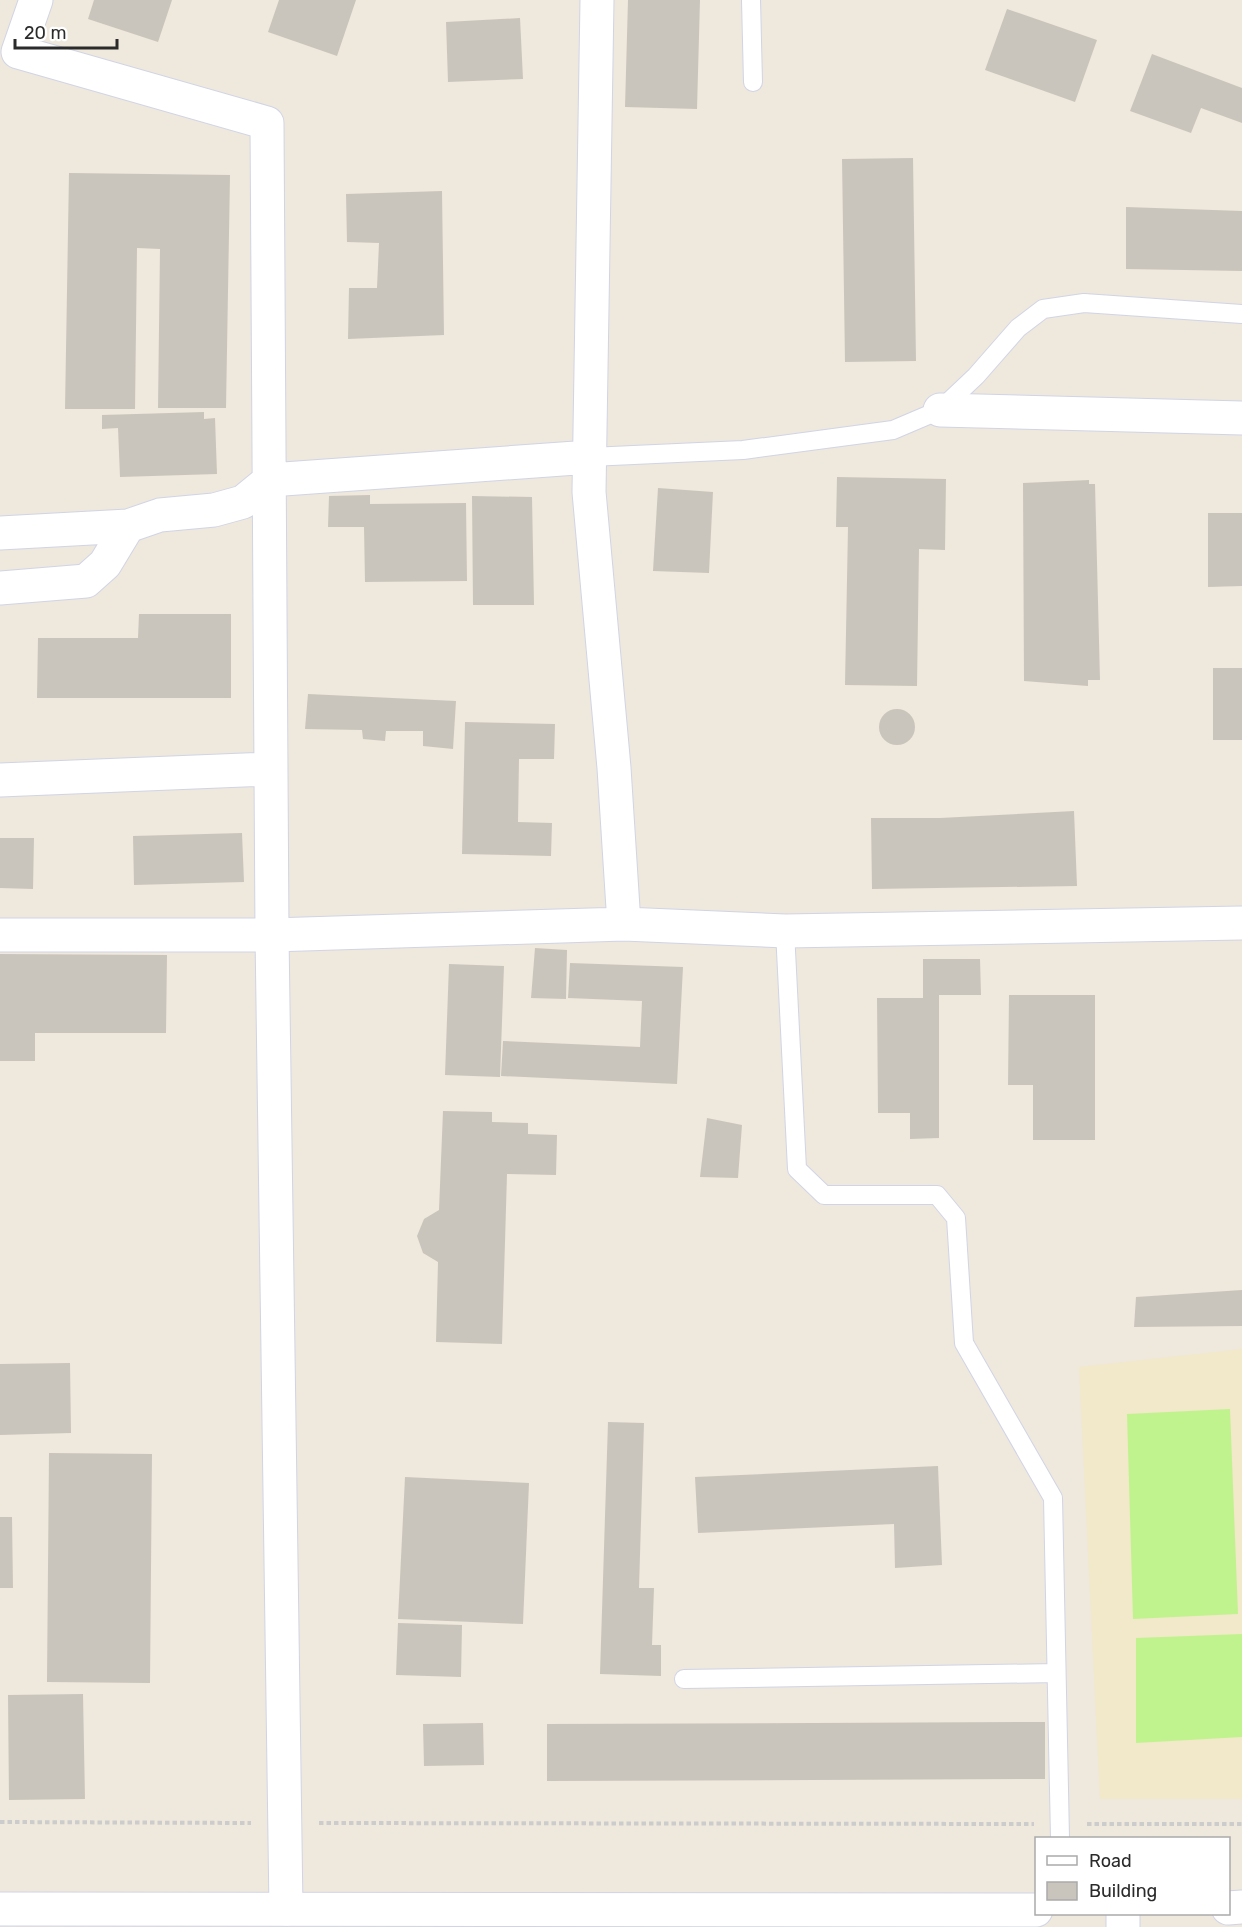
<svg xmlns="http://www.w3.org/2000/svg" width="1242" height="1927" font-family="Rubik,sans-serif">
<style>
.education{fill:#f2e8ca}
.pitch{fill:#c0f38e}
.building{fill:#cac5bc}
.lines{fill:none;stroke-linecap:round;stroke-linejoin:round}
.service-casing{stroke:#d1d4e6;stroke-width:20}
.minor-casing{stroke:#d1d4e6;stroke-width:35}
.secondary-casing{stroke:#d1d4e6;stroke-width:35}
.path{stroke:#ccc;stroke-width:4;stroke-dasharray:4.5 3;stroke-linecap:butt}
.service{stroke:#fff;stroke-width:18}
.minor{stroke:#fff;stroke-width:33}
.secondary{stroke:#fff;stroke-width:33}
</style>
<rect width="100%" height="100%" fill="#efe8dc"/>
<path class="education" d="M1242,1349V1799H1100L1079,1367Z"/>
<path class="pitch" d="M1230,1409L1238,1614L1133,1619L1127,1414Z
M1242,1634V1737L1136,1743V1638Z"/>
<path class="building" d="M94,0H172L158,42L88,19Z
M279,0H356L337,56L268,32Z
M628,0H700L697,109L625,107Z
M1007,9L1097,40L1075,102L985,70Z
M520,18L523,79L448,82L446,22Z
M1152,54L1242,88V123L1201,108L1191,133L1130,111Z
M913,158L916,361L845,362L842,159Z
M69,173L230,175L226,408H158L160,249L137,248L135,409H65Z
M442,191L444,335L348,339L349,288H377L379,243L347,242L346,194Z
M1126,207L1242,211V271L1126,269Z
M204,412V419L215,418L217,474L120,477L118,428L102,429V415Z
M837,477L946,479L945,550L919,549L917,686L845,685L848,527H836Z
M1089,480V484H1095L1100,680H1088V686L1024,681L1023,483Z
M658,488L713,492L709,573L653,571Z
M370,495V504L466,503L467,581L365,582L364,527H328L329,496Z
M472,496L532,497L534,605H473Z
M1208,513H1242V586L1208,587Z
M139,614H231V698H37L38,638H138Z
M1213,668H1242V740H1213Z
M308,694L456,701L453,749L423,746V731H386L385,741L363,739L362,730L305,729Z
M879 727a18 18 0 1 1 36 0a18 18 0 1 1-36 0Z
M465,722L555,724L554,759H519L518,822L552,823L551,856L462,854Z
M1074,811L1077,886L872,889L871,818H940Z
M242,833L244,882L134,885L133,836Z
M0,838H34L33,889L0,888Z
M535,948L567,950L566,999L531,998Z
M0,954L167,955L166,1033H35V1061H0Z
M923,959H980L981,995H939V1138L910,1139V1113H878L877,998H923Z
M570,963L683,967L677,1084L501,1076L503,1041L640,1047L642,1001L568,998Z
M449,964L504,966L500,1077L445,1075Z
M1009,995H1095V1140H1033V1085H1008Z
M443,1111L492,1112V1122L528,1123V1134L557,1135L556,1175L507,1174L502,1344L436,1342L438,1262L423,1253L417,1236L424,1219L439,1210Z
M707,1118L742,1125L738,1178L700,1177Z
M1242,1290V1326L1134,1327L1136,1297Z
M70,1363L71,1433L0,1435V1364Z
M608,1422L644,1423L639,1588H654L652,1645H661V1676L600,1674Z
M49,1453L152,1454L150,1683L47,1682Z
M938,1466L942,1565L895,1568L894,1524L698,1533L695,1477Z
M405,1477L529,1483L523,1624L398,1619Z
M0,1517H12L13,1588H0Z
M398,1623L462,1625L461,1677L396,1675Z
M83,1694L85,1799L9,1800L8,1695Z
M1045,1722V1779L547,1781V1724Z
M483,1723L484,1765L424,1766L423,1724Z"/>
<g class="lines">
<defs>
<path id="service" d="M751,0L753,82
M590,457L743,450L893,430L940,410L976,376L1018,328L1043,309L1084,303L1242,314
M785,931L797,1169L824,1195H937L956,1218L964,1343L1053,1498L1060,1838
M684,1679L1056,1673"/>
<path id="minor" d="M36,0L18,52L267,123L272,935L286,1909
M597,0L589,492L614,768L624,924
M940,410L1242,418
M0,533L128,526
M0,588L86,581L105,564L128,526L160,515L214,510L243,502L270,480L590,457
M0,780L271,769
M0,935H272L624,924L785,931L1242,923
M1123,1914V1927"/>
<path id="secondary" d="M1228,1908L1242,1907
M0,1909L1036,1910"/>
</defs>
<use href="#service" class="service-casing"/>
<use href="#minor" class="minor-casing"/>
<use href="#secondary" class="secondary-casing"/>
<path class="path" d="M0,1822L251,1823
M319,1823L1034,1824
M1087,1824H1242"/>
<use href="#service" class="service"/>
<use href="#minor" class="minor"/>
<use href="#secondary" class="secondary"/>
</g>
<rect x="1035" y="1837" width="195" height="78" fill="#ffffff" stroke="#aaaaaa" stroke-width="1.5"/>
<rect x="1047" y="1856" width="30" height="9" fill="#ffffff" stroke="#aaaaaa" stroke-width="1.5"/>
<text x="1089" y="1867" font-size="18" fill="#2b2b2b">Road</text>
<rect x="1047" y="1882" width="30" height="18" fill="#cac5bc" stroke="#aaaaaa" stroke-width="1.5"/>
<text x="1089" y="1897" font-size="18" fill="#2b2b2b">Building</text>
<path d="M15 39v9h102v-9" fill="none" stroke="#2b2b2b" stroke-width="3"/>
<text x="24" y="39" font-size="18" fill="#2b2b2b" stroke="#ffffff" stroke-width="4.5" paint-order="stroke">20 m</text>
</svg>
